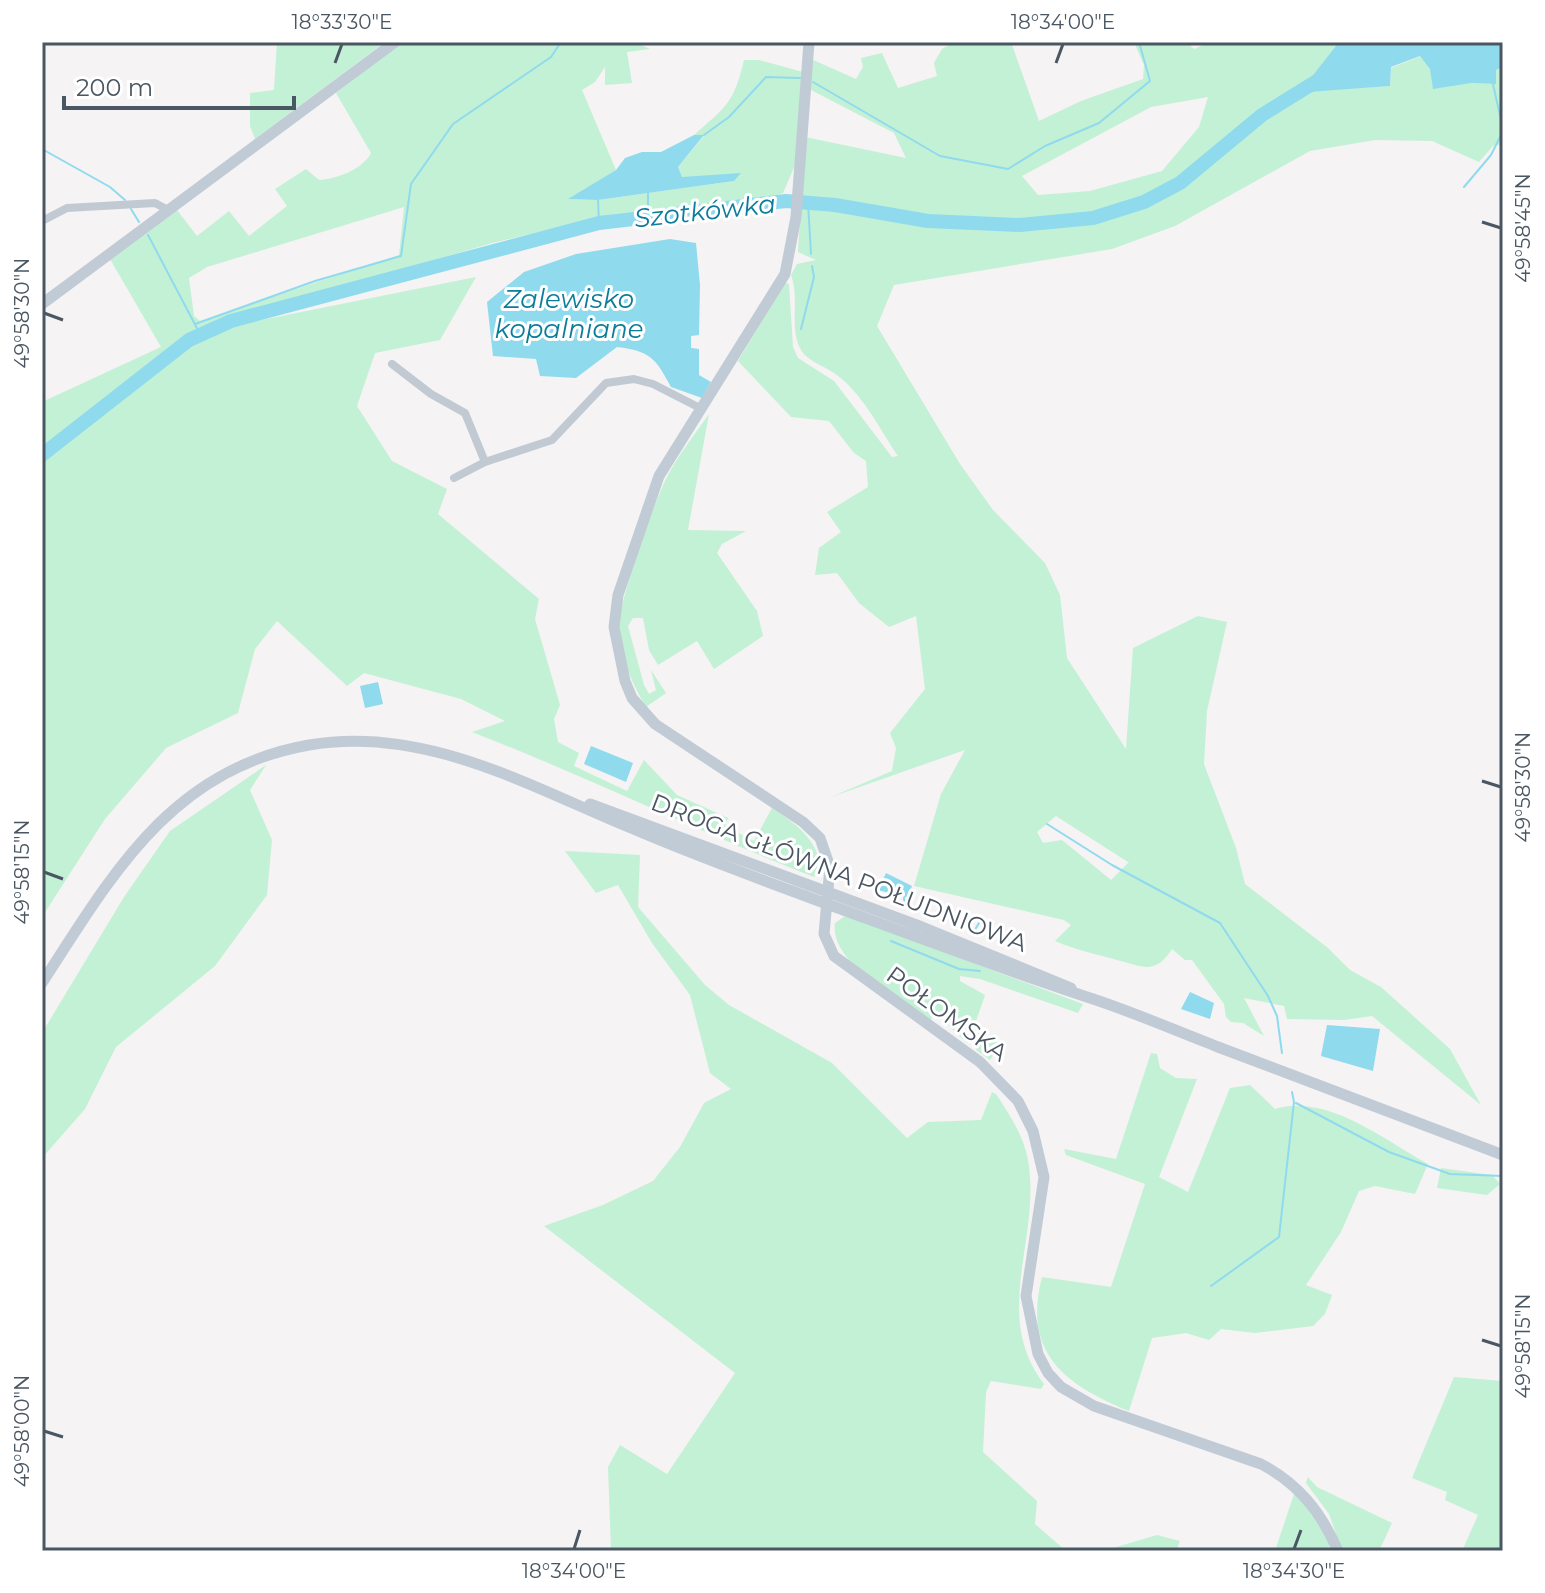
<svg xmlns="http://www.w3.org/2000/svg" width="1545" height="1593" font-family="Montserrat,sans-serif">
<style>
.green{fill:#c3f1d5;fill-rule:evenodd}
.water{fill:#90daee}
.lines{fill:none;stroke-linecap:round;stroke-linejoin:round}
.stream{stroke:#90daee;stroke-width:2}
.river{stroke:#90daee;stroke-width:14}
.street{stroke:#c1cad2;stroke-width:8}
.secondary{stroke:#c1cbd6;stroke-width:11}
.ticks{fill:none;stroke:#4a5661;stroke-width:3}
.labels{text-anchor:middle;stroke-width:6;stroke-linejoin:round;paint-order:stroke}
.street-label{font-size:24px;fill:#4a5661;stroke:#fff}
.water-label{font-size:26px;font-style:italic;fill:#0c7c9b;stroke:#fff}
.neatline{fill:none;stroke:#4a5661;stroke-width:3}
.ticks-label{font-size:20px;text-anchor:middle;fill:#4a5661}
</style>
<rect width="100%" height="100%" fill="#f5f3f3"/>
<path class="green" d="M277,42H385L255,139L250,126V93L274,90Z
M403,42H634L650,49L627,52L632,83L605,85V67L595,82L582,90L616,170L570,199L598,200L734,181L682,178L678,167L704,136L694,135C726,107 734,103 744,60H759L803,72L795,165L783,193L776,196L614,214L492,243L207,327L168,351L42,451V402L161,347L110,259L177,210L197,236L229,211L249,236L287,206L275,189L306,169L319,180C337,179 363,169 371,153L336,93ZM404,207L399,255L200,321L194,316L189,278L207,267Z
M954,42H1011L1039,121L1081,101L1143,79L1144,65L1134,42H1192L1191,47L1195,49L1208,42H1339L1319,82L1309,91L1390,86L1391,68L1421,56C1443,87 1461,82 1496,84V70L1503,67V144L1493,146L1479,162L1432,141L1375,140L1310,151L1175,226L1112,249L894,285L877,326L960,464L993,510L1045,563L1060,595L1067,658L1126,749L1133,648L1198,616L1227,622L1207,711L1204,764L1236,848L1245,884L1328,948L1350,970L1381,987L1450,1049L1481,1105L1372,1016L1344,1020L1287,1019L1284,1006L1244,998L1264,1036L1243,1023L1231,1022L1226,1017L1224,1004L1192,960H1185L1172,949C1155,976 1142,966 1117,960C1096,954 1076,950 1055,941L1071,925L1064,920L914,886L941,794L965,750L831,797L892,771L896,748L890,733L925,689L916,616L889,627L859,603L837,573L815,575L819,548L841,532L827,512L868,487L866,461L854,453L829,421L791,417L738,361L785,283L789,284L793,347L798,358L834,381L892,457L898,456C879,428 862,392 834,373C824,366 805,360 800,348C789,325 800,299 791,275L797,264L816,260L798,252L805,137L906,158L894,133L811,90V59L856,79L863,67L861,58L882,53L898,88L937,76L934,63L942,49ZM1208,97L1199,127L1162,171L1090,191L1038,195L1022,176L1151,107ZM1056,816L1128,862H1129L1111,880L1062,840L1043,843L1037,832Z
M476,277L440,340L375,353L357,406L392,461L447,489L438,514L539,599L535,619L560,705L554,719L558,742L579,753L574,766L627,791L644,760L677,795L728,818L725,826L754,841L772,808C796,824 816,838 821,867L814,877C699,832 588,777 472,732L505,721L461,699L364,673L347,686L277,621L255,649L238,713L166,748L105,819L42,917V464C99,413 160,355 231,326Z
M709,414L688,530L746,531L722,544L717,553L757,611L763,636L714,669L697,641L658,665L649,650L643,618H633L628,626L644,685L649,694L656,690L651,670L666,693L646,707C632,683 619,655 619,626C619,601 655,499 668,475C679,454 695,434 709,414Z
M266,765L250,790L272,840L267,895L215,966L116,1047L85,1109L42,1158V1033L124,897L170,831Z
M565,851L640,855L638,907L705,985L729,1005L832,1063L907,1138L928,1122L981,1120L992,1092L996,1094C1011,1117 1026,1139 1029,1167C1039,1242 992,1316 1044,1384L1041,1389L991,1381L986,1392L983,1452L1037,1501L1035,1524L1066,1551H611L608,1467L620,1445L667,1474L735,1373L544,1226L603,1205L653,1181L680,1147L704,1103L731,1089L710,1073L690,995L652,943L618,885L596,893Z
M845,916L856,919L1083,1004L1078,1013L980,979L960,976V981L985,995L974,1027L1000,1044L990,1060L976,1050L978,1041L973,1039L967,1043L936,1014L930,1020C900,999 829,963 835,923Z
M1151,1053L1157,1054L1160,1068L1176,1078L1197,1079L1159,1177L1188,1192L1230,1088L1250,1085L1275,1109C1327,1093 1384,1140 1428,1164L1415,1194L1375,1186L1359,1191L1341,1232L1306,1285L1332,1295L1325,1314L1313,1326L1255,1333L1221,1329L1209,1340L1186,1333L1152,1338L1129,1411C1066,1385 1022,1354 1042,1277L1111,1287L1145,1184L1066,1155L1064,1149L1116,1159Z
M1441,1168L1492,1175L1500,1184L1487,1195L1437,1188Z
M1454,1377L1503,1381V1551H1462L1478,1515L1445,1500L1447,1492L1412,1478Z
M1308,1477L1317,1487L1392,1523L1379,1551H1342L1329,1514L1306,1483Z
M1295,1491L1328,1539L1330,1551H1275Z
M1157,1535L1180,1541L1176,1551H1103Z"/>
<path class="water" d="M1339,42H1503V67L1496,70V84L1471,83L1433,89L1430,69L1420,56L1391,67L1390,86L1308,92L1317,82L1307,83Z
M694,135H704L678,167L682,177L741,173L734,181L598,200L568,199L616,170L625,158L642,152H661Z
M670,239L696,243L700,285L699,335L691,336V348L699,349V375L711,382L702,398L671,387C656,359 651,351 617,347L576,378L540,376L536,359L493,356L487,302L524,272L576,254Z
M378,682L383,704L365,708L360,686Z
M591,746L633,763L626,782L584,764Z
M886,873L912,886L908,898L878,890Z
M1190,992L1214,1003L1210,1019L1181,1009Z
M1327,1025L1380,1029L1373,1071L1321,1056Z"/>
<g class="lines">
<path class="stream" d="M813,82L940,156L1008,169L1045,146L1099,123L1150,81L1139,42
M1493,84L1503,129
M704,135L729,117L766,77L800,78
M42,149L110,187L125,200
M1464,187L1491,155L1503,131
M598,200L599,223
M808,203L811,254
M131,209L139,222
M648,218V190
M148,235L200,334
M195,324L315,281L401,256L411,184L453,124L551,57L561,42
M801,329L814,277L812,266
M1047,824L1112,865L1220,923L1268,996L1277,1016L1282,1053
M904,898L905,907
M973,933L979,923
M891,941L959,969L980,971
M1296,1103L1389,1152L1450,1174L1503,1176
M1211,1286L1279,1237L1294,1102L1292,1092"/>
<path class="river" d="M42,455L189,340L231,321L599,223L786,201L835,205L928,221L1020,225L1093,218L1144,202L1180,183L1262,115L1333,71"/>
<path class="street" d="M42,221L67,208L155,203L168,210
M392,364L431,394L465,413L485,462
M454,478L485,462L552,440L606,383L634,379L653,384L702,409"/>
<path class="secondary" d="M809,42L796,217L785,274L659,476L618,595L614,627L625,681L632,698L655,724L803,822L820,838L830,867L824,934L834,956L980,1062L1018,1101L1033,1131L1044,1177L1026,1296L1038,1354L1048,1373L1061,1387L1094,1406L1261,1464C1299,1484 1321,1512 1338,1551
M42,304L395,42
M590,804L922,927L1071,988
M42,983C112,875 171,769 309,745C424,725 529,786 631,828C689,853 749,875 808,897C901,931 993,966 1087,997C1131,1011 1174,1030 1218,1047C1313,1083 1408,1119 1503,1155"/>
</g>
<path class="ticks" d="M335,63L342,44M1056,63L1063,44M1482,222L1501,228M44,313L63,320M1482,781L1501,787M44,872L63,879M1482,1340L1501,1346M44,1431L63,1437M574,1549L580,1530M1294,1549L1301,1530"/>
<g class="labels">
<g class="street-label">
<text transform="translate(839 873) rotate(21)" y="8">DROGA GŁÓWNA POŁUDNIOWA</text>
<text transform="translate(947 1014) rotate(36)" y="8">POŁOMSKA</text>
</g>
<g class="water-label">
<text transform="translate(705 211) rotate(-6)" y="9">Szotkówka</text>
<text x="569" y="308">Zalewisko<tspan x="569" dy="30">kopalniane</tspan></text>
</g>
</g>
<rect width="1545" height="1593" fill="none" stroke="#ffffff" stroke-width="88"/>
<path d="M64 96v12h230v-12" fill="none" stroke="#4a5661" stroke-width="4"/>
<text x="76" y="96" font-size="24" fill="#4a5661" stroke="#ffffff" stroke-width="6" paint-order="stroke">200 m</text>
<rect x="44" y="44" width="1457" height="1505" class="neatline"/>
<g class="ticks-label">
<text x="342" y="29">18°33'30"E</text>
<text x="1063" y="29">18°34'00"E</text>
<text transform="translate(1523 228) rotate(-90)" y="7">49°58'45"N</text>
<text transform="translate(22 313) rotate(-90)" y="7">49°58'30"N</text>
<text transform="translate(1523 787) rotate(-90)" y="7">49°58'30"N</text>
<text transform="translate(22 872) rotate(-90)" y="7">49°58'15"N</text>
<text transform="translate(1523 1346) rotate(-90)" y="7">49°58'15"N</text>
<text transform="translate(22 1431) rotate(-90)" y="7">49°58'00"N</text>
<text x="574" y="1578">18°34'00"E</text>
<text x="1294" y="1578">18°34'30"E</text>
</g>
</svg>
